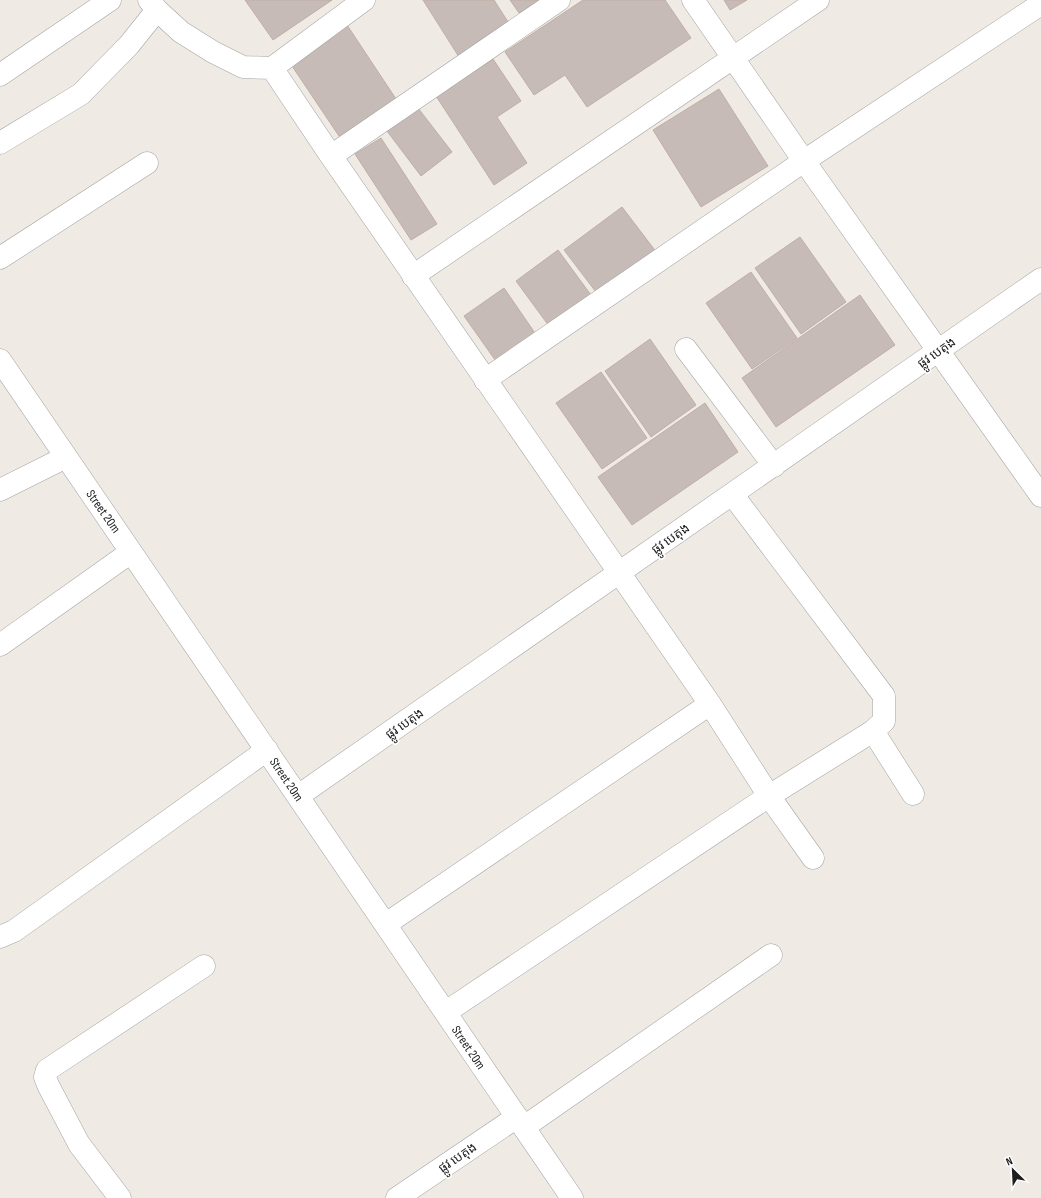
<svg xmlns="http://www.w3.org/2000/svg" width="1041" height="1198" font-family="'Sofia Sans Condensed','Noto Sans Khmer',sans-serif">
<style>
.building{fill:#c6bbb6;stroke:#c1aea5}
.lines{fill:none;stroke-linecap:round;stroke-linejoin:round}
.minor-casing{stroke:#a4a4a4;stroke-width:23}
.minor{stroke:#fff;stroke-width:22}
.labels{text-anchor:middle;stroke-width:3.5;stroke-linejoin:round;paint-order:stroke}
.street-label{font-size:13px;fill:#1d1d1d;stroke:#fff}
</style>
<rect width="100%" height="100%" fill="#efeae3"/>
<path class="building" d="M245,0H332L273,40Z
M423,0H494L510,25L459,57Z
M510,0H539L519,13Z
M583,0H665L691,38L587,107L565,75L534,95L505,52Z
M724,0H747L730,10Z
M347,25L398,102L341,139L290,63Z
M493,59L521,101L497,117L527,163L494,185L436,96Z
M719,89L768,166L701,207L653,130Z
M418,108L452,152L421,176L387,131Z
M381,138L437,224L411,240L355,154Z
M622,207L657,253L599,296L564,250Z
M800,237L846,302L801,334L755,268Z
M558,250L591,295L549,326L516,281Z
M751,272L797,338L752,369L706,303Z
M504,288L537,336L498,364L464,316Z
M860,295L895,345L776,427L742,378Z
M650,339L696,405L651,437L605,371Z
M601,372L647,438L602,469L556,403Z
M705,403L738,452L632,525L598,477Z"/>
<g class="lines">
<defs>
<path id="minor" d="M149,0L157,10L181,32L213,52L243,67L272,68L331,156L710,704L769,796L813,858
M693,0L804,161L1041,496
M272,68L364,0
M0,75L110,0
M0,143L81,94L129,45L157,10
M331,156L559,0
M0,258L147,163
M413,276L818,0
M686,349L774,466
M0,360L572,1198
M485,380L804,161L1041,4
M0,490L66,457
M0,645L131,552
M873,731L913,794
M298,796L1041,279
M386,924L710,704
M0,937L14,931L267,750
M446,1012L769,796L873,731L884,721V696L732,494
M524,1127L771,955
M120,1198L79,1144L48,1085L45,1077L47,1070L204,966
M397,1198L517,1117"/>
</defs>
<use href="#minor" class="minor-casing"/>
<use href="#minor" class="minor"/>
</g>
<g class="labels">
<g class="street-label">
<text transform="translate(936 352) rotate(-35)" y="5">ផ្លូវ បេតុង</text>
<text transform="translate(104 511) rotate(55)" y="5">Street 20m</text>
<text transform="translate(670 538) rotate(-35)" y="5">ផ្លូវ បេតុង</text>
<text transform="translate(404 723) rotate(-35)" y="5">ផ្លូវ បេតុង</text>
<text transform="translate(287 779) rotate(56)" y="5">Street 20m</text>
<text transform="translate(469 1047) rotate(56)" y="5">Street 20m</text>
<text transform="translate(457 1157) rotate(-34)" y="5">ផ្លូវ បេតុង</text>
</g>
</g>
<g transform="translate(1013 1170) rotate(336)" stroke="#ffffff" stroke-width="3" paint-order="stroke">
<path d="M0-3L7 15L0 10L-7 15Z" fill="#1d1d1d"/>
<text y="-6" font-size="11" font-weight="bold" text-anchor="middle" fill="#1d1d1d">N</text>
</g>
</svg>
